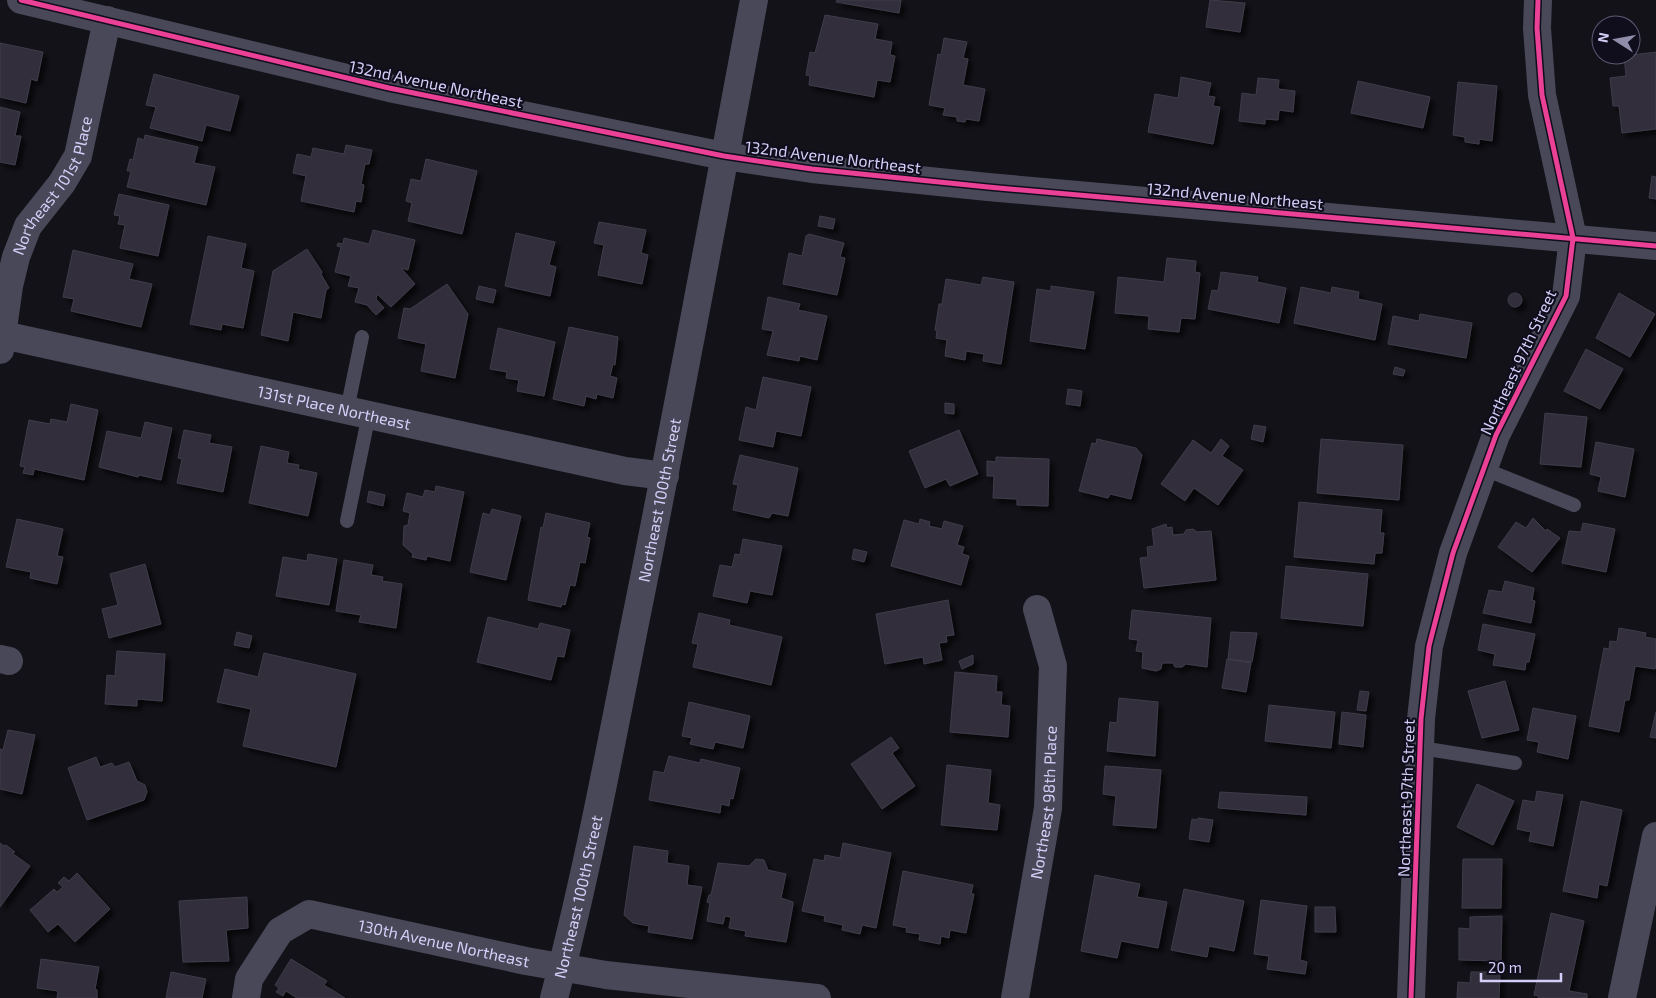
<svg xmlns="http://www.w3.org/2000/svg" width="1656" height="998" font-family="'Exo 2',sans-serif">
<style>
.building{fill:#302f3b;stroke:#3f3c4b;filter:url(#shadow)}
.lines{fill:none;stroke-linecap:round;stroke-linejoin:round}
.service{stroke:#484858;stroke-width:14}
.minor{stroke:#484858;stroke-width:28}
.tertiary{stroke:#484858;stroke-width:28}
.cycleway-casing{stroke:#100e1c;stroke-width:8}
.cycleway{stroke:#ea4096;stroke-width:5}
.labels{text-anchor:middle;stroke-width:4.5;stroke-linejoin:round;paint-order:stroke}
.street-label{font-size:16px;fill:#d4cff9;stroke:#100e1c}
</style>
<defs>
<filter id="shadow"><feDropShadow dx="4.5" dy="4.5" stdDeviation="2.5" flood-color="#0009"/></filter>
</defs>
<rect width="100%" height="100%" fill="#121218"/>
<path class="building" d="M837,0H901L899,13L836,2Z
M1210,0L1245,3L1240,32L1206,27Z
M825,15L878,24L875,39L892,42L890,55L895,56L890,82L877,80L874,97L809,85L810,76L806,75L810,52L815,53Z
M944,38L967,42L963,58L968,59L963,85L985,89L979,121L966,119L965,122L957,121V117L943,115L945,108L929,105L938,54L941,55Z
M0,43L43,52L37,81L31,79L26,103L0,97Z
M1656,52V129L1622,133L1619,106H1613L1610,78L1626,76L1624,56Z
M154,74L239,96L230,131L206,125L202,141L150,128L156,107L146,105Z
M1181,77L1211,83L1208,96L1215,97L1213,106L1220,107L1213,144L1148,132L1155,94L1178,98Z
M1258,78L1279,80L1278,89L1295,91L1293,112L1279,110L1278,120L1265,119V124L1239,121L1242,93L1256,95Z
M1358,81L1430,97L1423,128L1351,113Z
M1458,82L1497,86L1492,141L1479,139V144L1465,142V137L1453,135Z
M0,107L20,112L15,136H21L15,165L0,162Z
M145,135L198,147L194,163L215,167L206,205L127,187L131,171H127L130,159L133,160L138,138L144,140Z
M346,145L372,150L369,164H365L361,184L364,185L361,202L356,201L354,212L301,201L306,176L293,173L297,154L311,157L313,148L344,154Z
M426,159L477,171L462,234L408,221L412,203L406,201L411,179L421,181Z
M1652,176L1656,177V199L1649,198Z
M119,194L169,205L158,256L120,248L125,225L118,224L120,216L114,215Z
M820,216L835,219L833,229L818,226Z
M599,222L646,230L641,253L648,255L642,284L598,275L604,245L594,243Z
M373,230L415,240L408,270L401,268L415,284L391,307L377,294L376,299L384,308L376,315L367,305L355,302L359,288L348,286L351,276L335,272L341,247L337,246L338,243L343,244L344,238L369,244Z
M516,233L555,242L549,265L556,267L550,296L505,286Z
M809,234L844,243L840,257L845,258L837,295L783,284L789,253L802,256L806,236Z
M208,236L246,244L241,268L254,271L243,328L222,324L221,330L190,324Z
M307,249L322,272L321,274L329,288L326,290L321,318L293,312L288,341L261,335L273,271Z
M73,250L133,264L129,279L152,284L141,327L71,311L74,299L63,297Z
M1167,258L1196,261L1195,272L1200,273L1195,319L1181,318L1179,332L1148,329L1149,316L1115,313L1118,277L1164,282Z
M1221,272L1258,277L1257,282L1286,288L1279,323L1208,309L1212,290L1218,291Z
M983,277L1014,282L1001,364L983,361L984,354L966,351L965,360L945,356L947,340L936,338L937,331L935,330L939,304H942L946,279L981,285Z
M447,284L468,314L455,378L421,371L426,344L398,338L404,308L410,309Z
M479,286L496,290L493,303L476,299Z
M1051,286L1094,292L1085,349L1030,341L1037,289L1051,291Z
M1301,287L1331,293L1332,287L1359,292L1358,299L1382,304L1375,340L1294,323Z
M1619,293L1655,314L1630,357L1596,338Z
M1508 300a7 7 0 1 1 14 0a7 7 0 1 1-14 0Z
M768,297L800,304L798,310L827,316L817,360L800,356L799,361L767,355L773,331L762,329Z
M1420,314L1472,323L1466,358L1388,344L1393,316L1419,321Z
M569,327L618,337L615,365L613,364L610,376L617,378L613,398L597,394L596,399L586,396L584,406L553,399Z
M498,328L555,342L544,396L517,391L519,380L506,378L507,372L490,369Z
M1586,349L1623,369L1600,409L1564,391Z
M1395,367L1405,370L1403,376L1393,374Z
M763,377L811,387L801,436L776,431L773,447L739,440L746,407L756,410Z
M1068,389L1082,391L1080,406L1066,404Z
M945,403L954,404V414L945,413Z
M71,404L98,410L84,480L34,469L33,475L23,473L25,467L20,466L29,420L50,424L51,419L67,422Z
M1545,413L1587,417L1581,467L1540,464Z
M145,422L172,428L161,480L139,475L138,477L99,467L107,431L141,438Z
M1254,425L1266,427L1263,442L1251,439Z
M184,430L211,435L209,443L232,447L223,492L177,483L182,459L178,458Z
M959,430L978,474L950,486L946,479L925,488L909,451Z
M1097,439L1136,448L1142,455L1131,499L1110,494L1108,498L1079,491L1092,443L1096,444Z
M1221,439L1229,446L1222,456L1243,470L1218,505L1194,488L1185,501L1161,484L1193,440L1211,453Z
M1321,439L1403,445L1399,500L1317,493Z
M1596,442L1634,449L1625,497L1598,491L1601,477L1590,474Z
M261,446L289,452L287,463L299,465L298,469L317,473L308,516L249,503Z
M740,455L798,468L788,516L772,513L769,518L733,510L738,485L733,484Z
M996,457L1049,459L1048,506L1017,505V499L993,498L994,476H987V461L996,462Z
M436,486L464,492L450,561L427,556L426,560L412,557L413,554L403,545L404,526L408,525L410,513L403,511L407,493L423,497L425,490L435,492Z
M369,491L385,495L383,506L367,502Z
M1299,502L1382,510L1380,533H1384L1382,553H1375L1374,564L1294,557Z
M492,509L521,516L506,580L470,572L483,513L490,515Z
M546,513L590,523L587,537L590,538L585,563L580,562L575,586L570,585L565,605L562,604L561,607L528,600L541,527L543,528Z
M1533,518L1546,531L1547,529L1560,538L1532,572L1498,547L1516,522L1526,528Z
M17,519L63,529L57,556L63,557L57,584L30,578L31,572L6,567Z
M920,519L930,522L929,526L942,529L944,521L963,526L957,545L964,547L962,554L969,556L961,585L891,566L904,520L919,524Z
M1583,523L1615,529L1606,572L1562,563L1569,531L1581,532Z
M1166,524L1167,528L1172,527L1173,535L1184,534L1186,530L1193,529L1197,532L1211,531L1216,580L1144,588L1140,558L1148,557L1147,547L1154,546L1152,529Z
M743,539L782,546L772,595L750,591L747,603L713,596L720,565L732,567L735,554L740,555Z
M854,549L867,552L864,562L852,559Z
M308,554L337,559L329,605L276,596L283,557L307,561Z
M344,560L373,565L371,575L383,577L382,581L402,584L396,628L359,622L361,615L336,611Z
M145,564L161,624L109,638L102,609L118,605L110,574Z
M1286,566L1368,574L1363,626L1281,618Z
M1505,581L1534,588L1532,600L1535,601L1531,623L1483,613L1489,590L1502,592Z
M948,600L954,635L946,636L947,642L939,643L942,660L924,664L923,657L885,664L876,614Z
M1132,610L1211,618L1207,667L1186,664L1182,667H1175L1173,663H1162L1161,669L1156,671L1142,668L1143,652L1136,651L1138,640L1129,639Z
M699,613L730,620L729,625L782,637L771,685L693,667L698,644L692,643Z
M488,617L538,629L540,623L570,630L564,657L557,656L551,680L477,662Z
M1483,624L1535,634L1529,662H1526L1525,670L1493,665L1495,654L1478,650Z
M1619,628L1646,633L1645,637L1656,639V664L1655,669L1635,666L1629,700H1625L1619,732L1589,726L1604,648L1609,649L1610,641L1617,642Z
M237,632L252,636L249,648L234,645Z
M1231,632L1257,633L1252,662L1228,659Z
M117,651L165,654L162,701L137,699V706L105,704L107,675L115,676Z
M264,653L356,674L336,767L243,746L251,709L217,702L225,669L258,677Z
M973,655V664L962,669L959,661Z
M1227,659L1251,663L1246,692L1222,688Z
M955,672L997,676L996,692H1002L1001,705L1010,706L1008,737L950,732Z
M1505,681L1519,730L1482,738L1468,691Z
M1360,691L1369,692L1366,711L1357,710Z
M1119,698L1158,702L1155,756L1107,751L1110,722L1117,723Z
M689,702L750,716L743,748L715,742L713,749L690,744L692,738L682,736Z
M1269,705L1335,712L1331,748L1265,741Z
M1533,708L1576,716L1568,759L1537,752L1539,742L1527,740Z
M1342,712L1366,715L1363,747L1339,744Z
M1656,712V738L1650,737Z
M8,730L35,735L22,794L0,789V749L3,750Z
M891,737L899,748L892,753L915,786L882,809L851,764Z
M669,756L700,763L701,759L740,768L733,799L730,798L729,806L721,804L720,813L649,800L654,771L664,773Z
M96,757L100,767L112,763L115,767L129,762L137,781L145,785L147,792L144,800L87,820L68,768Z
M947,765L991,770L988,803L1000,805L997,830L941,825Z
M1105,766L1161,770L1156,828L1113,825L1116,796L1103,794Z
M1477,784L1514,801L1493,845L1457,827Z
M1537,791L1563,795L1553,846L1529,841L1531,832L1517,829L1523,800L1535,802Z
M1220,792L1307,797L1306,815L1218,808Z
M1581,801L1622,810L1607,886L1599,884L1597,898L1563,891Z
M1198,818L1213,820L1209,842L1189,839L1192,819L1198,820Z
M0,843L4,846L6,845L15,852L12,853L30,866L0,907Z
M843,843L891,853L876,928L862,925L860,934L842,930L843,925L824,921L825,916L802,911L814,859L824,861L825,855L840,858Z
M634,846L668,851L667,863L689,866L687,885L702,887L692,939L648,932L649,926L633,923L624,915Z
M756,859L764,860L768,870L786,874L781,898L793,902V905L786,942L745,936L746,931L729,928L731,917L725,916L723,924L707,921L710,903L707,902L709,895H711L718,863L749,866Z
M1463,859H1502L1501,908H1462Z
M903,871L973,885L971,894H974L966,933L950,930L949,938L941,936L940,944L919,940L920,934L906,932L907,928L893,925Z
M77,873L110,909L75,942L58,924L48,932L30,910L54,889L57,892L63,887L58,883L64,877L69,881Z
M1095,875L1140,884L1137,897L1167,902L1158,948L1121,941L1117,958L1081,951Z
M1184,889L1244,901L1234,951L1209,946L1207,957L1171,950Z
M247,897L248,928L226,930L229,961L183,962L179,901Z
M1261,900L1307,906L1300,960L1307,962L1305,974L1267,969L1269,956L1254,954Z
M1315,907H1335L1336,932H1315Z
M1551,913L1584,921L1569,991L1587,994V998H1538L1539,996L1534,995Z
M1502,916L1501,961L1459,960V928L1470,929V917Z
M41,959L99,967L95,989L97,990V998H57L58,991L37,988Z
M291,959L327,981L324,985L345,998H297L286,991L283,996L276,992L279,988L275,985Z
M171,972L206,979L202,998H166Z
M1471,972H1500L1499,998H1457L1458,982L1470,983Z"/>
<g class="lines">
<path class="service" d="M347,410L362,337
M1484,469L1574,505
M347,521L369,414
M1421,748L1515,763"/>
<g class="minor">
<path id="s1" d="M3,335L625,471L665,476"/>
<path id="s2" d="M0,350L9,286L16,257L28,226L62,183L78,156L107,20"/>
<path d="M0,659L9,661"/>
<path id="s3" d="M246,998L249,979L280,931L309,914L526,961L606,975L817,998"/>
<path id="s4" d="M1015,998L1048,808L1053,666L1037,609"/>
<path d="M1411,998L1421,719L1429,646L1453,553L1496,435L1566,296L1573,238L1542,95L1537,28L1538,0"/>
<path d="M1622,998L1656,836"/>
</g>
<g class="tertiary">
<path d="M21,0L389,88L724,156L812,169L988,187L1656,246"/>
<path id="s5" d="M554,998C587,874 610,749 635,623C677,416 715,208 754,0"/>
</g>
<defs>
<path id="cycleway" d="M21,0L389,88L724,156L812,169L988,187L1656,246
M1411,998L1421,719L1429,646L1453,553L1496,435L1566,296L1573,238L1542,95L1537,28L1538,0"/>
</defs>
<use href="#cycleway" class="cycleway-casing"/>
<use href="#cycleway" class="cycleway"/>
</g>
<g class="labels">
<g class="street-label">
<text transform="translate(436 84) rotate(12)" y="6">132nd Avenue Northeast</text>
<text transform="translate(833 157) rotate(7)" y="6">132nd Avenue Northeast</text>
<text dy="6" stroke="none"><textPath href="#s2" startOffset="176">Northeast 101st Place</textPath></text>
<text transform="translate(1235 196) rotate(5)" y="6">132nd Avenue Northeast</text>
<text transform="translate(1518 362) rotate(-65)" y="6">Northeast 97th Street</text>
<text dy="6" stroke="none"><textPath href="#s1" startOffset="339">131st Place Northeast</textPath></text>
<text dy="6" stroke="none"><textPath href="#s5" startOffset="509">Northeast 100th Street</textPath></text>
<text transform="translate(1406 798) rotate(-88)" y="6">Northeast 97th Street</text>
<text dy="6" stroke="none"><textPath href="#s4" startOffset="198">Northeast 98th Place</textPath></text>
<text dy="6" stroke="none"><textPath href="#s5" startOffset="104">Northeast 100th Street</textPath></text>
<text dy="6" stroke="none"><textPath href="#s3" startOffset="248">130th Avenue Northeast</textPath></text>
</g>
</g>
<g transform="translate(1616 40) rotate(281)"><circle r="24" fill="#100e1c" stroke="#5e5b74"/>
<path d="M0-4L9 19L0 12L-9 19Z" fill="#908daa"/>
<text y="-8" font-size="14" font-weight="bold" text-anchor="middle" fill="#d4cff9">N</text>
</g>
<path d="M1481 973v8h80v-8" fill="none" stroke="#d4cff9" stroke-width="2.5"/>
<text x="1488" y="973" font-size="15" fill="#d4cff9" stroke="#100e1c" stroke-width="4" paint-order="stroke">20 m</text>
</svg>
